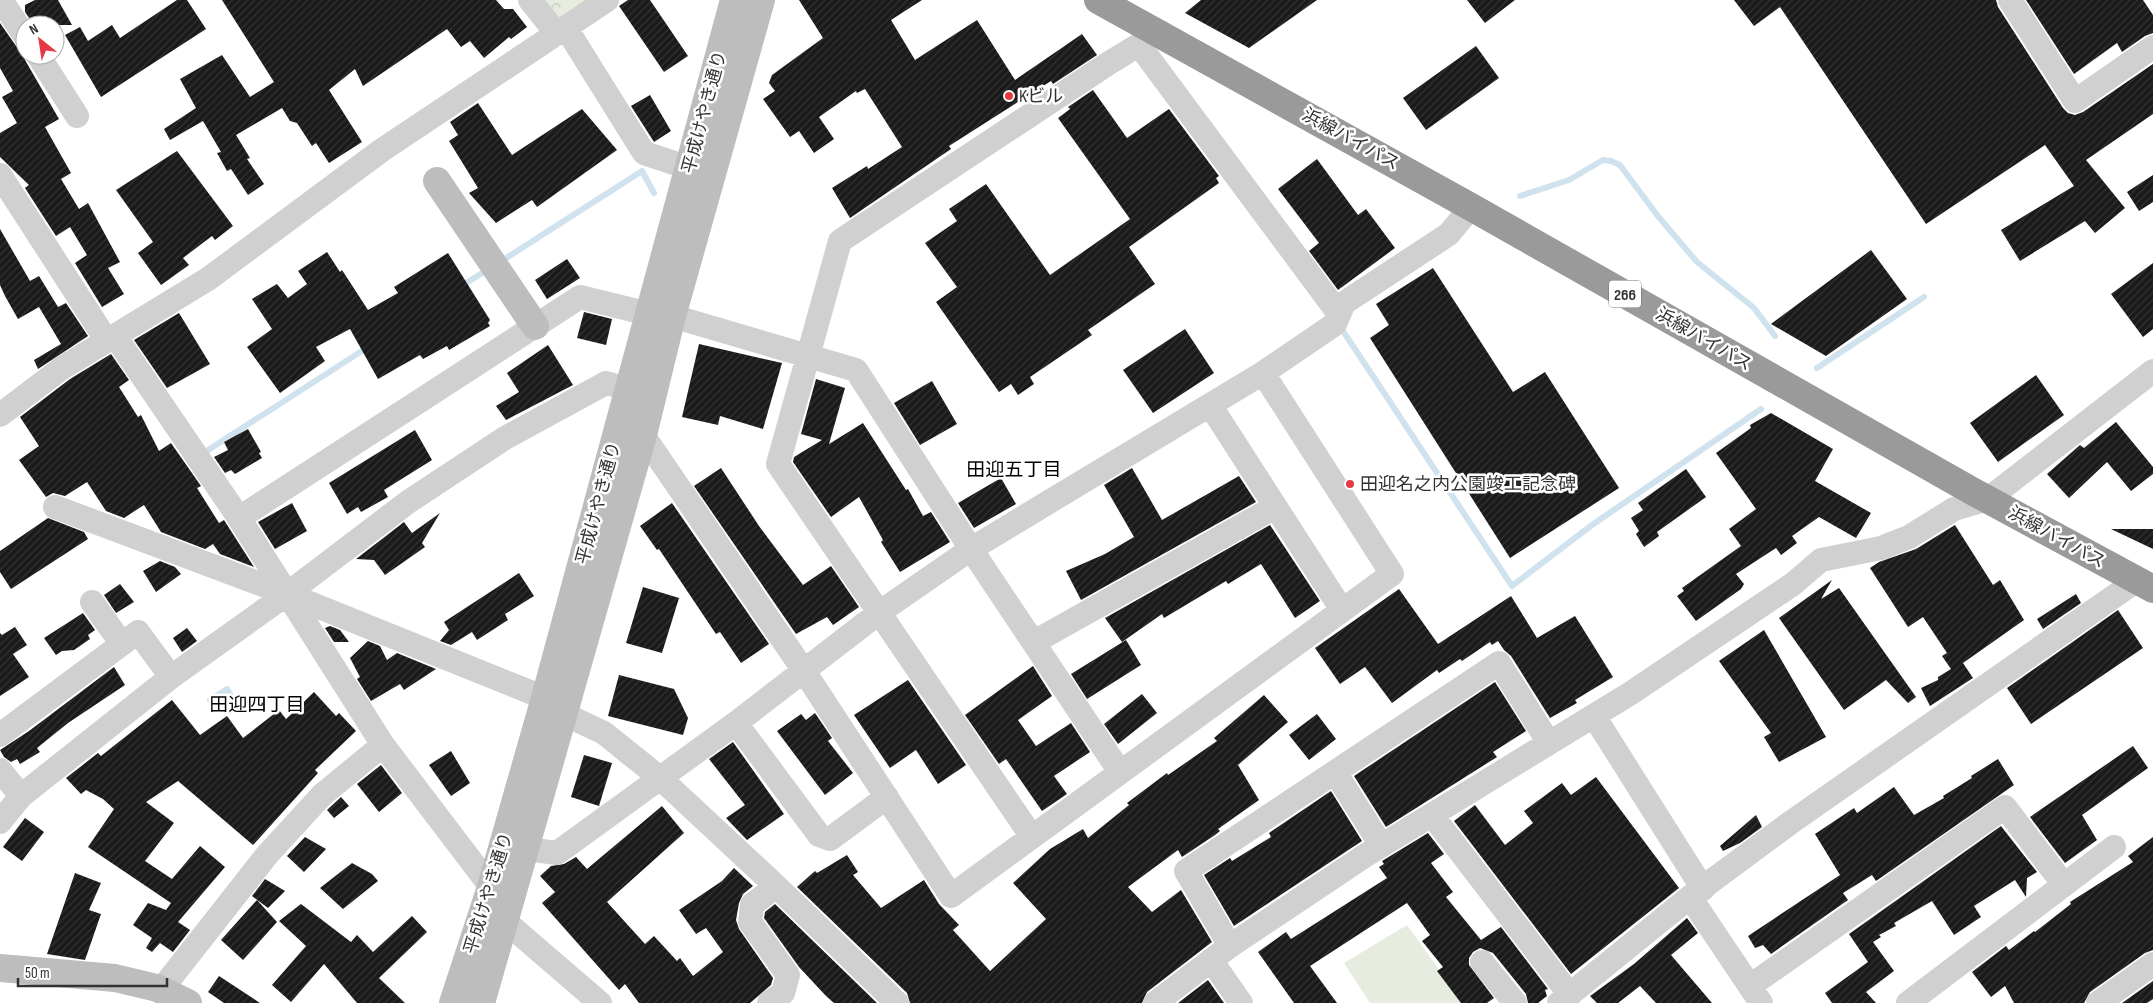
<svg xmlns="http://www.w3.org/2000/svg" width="2153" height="1003" font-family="'Sofia Sans Condensed','Noto Sans JP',sans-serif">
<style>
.grass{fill:#e6ecdf}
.park{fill:url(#park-crowns)}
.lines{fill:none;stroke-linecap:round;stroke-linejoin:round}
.stream{stroke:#cfe2ee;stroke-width:6}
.building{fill:url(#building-hatch)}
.street{stroke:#d0d0d0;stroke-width:24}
.secondary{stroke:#bdbdbd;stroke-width:28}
.highway{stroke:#9a9a9a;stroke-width:28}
.poi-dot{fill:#e63946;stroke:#fff;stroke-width:2}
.labels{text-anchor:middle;stroke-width:5;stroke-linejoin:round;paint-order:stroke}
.shield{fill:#fff;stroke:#707070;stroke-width:1}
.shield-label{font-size:16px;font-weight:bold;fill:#333}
.poi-label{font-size:18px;fill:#333;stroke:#fff;text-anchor:start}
.street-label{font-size:18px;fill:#333;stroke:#fff}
.neighbourhood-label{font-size:19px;fill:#000;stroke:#fff}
</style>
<defs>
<pattern id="park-crowns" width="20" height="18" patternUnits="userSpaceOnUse" patternTransform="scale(1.25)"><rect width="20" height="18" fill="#e6ecdf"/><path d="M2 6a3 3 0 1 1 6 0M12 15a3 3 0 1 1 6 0" fill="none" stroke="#c6cbc0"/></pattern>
<pattern id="building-hatch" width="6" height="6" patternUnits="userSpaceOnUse" patternTransform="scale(1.25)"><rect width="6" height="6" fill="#1a1a1a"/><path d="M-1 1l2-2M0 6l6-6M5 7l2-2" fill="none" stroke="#333"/></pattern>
</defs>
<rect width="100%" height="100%" fill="#fff"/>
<path class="grass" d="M1407,925L1463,1003H1370L1344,963Z"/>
<path class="park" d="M540,0H587L556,22Z"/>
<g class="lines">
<path class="stream" d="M1520,196L1569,180L1603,160L1611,161L1620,165L1657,215L1697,262L1754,308L1775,336
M500,262L642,171L654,193
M460,287L490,268
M1343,331L1512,586L1592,525L1761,409
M1817,368L1924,297
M202,454L368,347
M210,700L227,689L231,696L215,706"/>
</g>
<path class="building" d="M35,0H58L72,25H34L25,12V5Z
M177,0H187L206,29L101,97L65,35L80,27L88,41L112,25L120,38Z
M222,0H496L504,9H513L527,27L511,39L509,37L484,58L470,41L461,47L447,29L363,86L355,69L329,90L362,142L329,163L316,143L312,146L297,123L290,121L282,108L236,135L250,158L247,159L264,184L248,195L231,169L227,171L217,153L221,152L203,121L170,140L164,129L196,108L180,79L222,55L250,97L274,82Z
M628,0H650L688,56L664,72L619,6Z
M799,0H922L891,20L915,60L977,20L1015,80L1082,34L1097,55L1053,84L1051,81L949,146L951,149L850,218L832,188L867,166L868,169L902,147L865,89L857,93L856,91L819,117L834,139L814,153L799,131L790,137L763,99L775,91L769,83L772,75L823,38Z
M1201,0H1317L1249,48L1185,13Z
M1467,0H1515L1485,23Z
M1734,0H1996L1998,7L2063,108L2068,113L2075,115L2083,112L2153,64V114L2086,160L2125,208L2095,233L2085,221L2020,261L2001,230L2074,186L2045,145L1926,224L1780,7L1754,26Z
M2026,0H2143L2153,15V33L2145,36L2122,52L2117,43L2074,74Z
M0,23L21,53L59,119L45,127L71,173L61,179L79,209L88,203L120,262L108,268L124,294L102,307L75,263L87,255L70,227L56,236L25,188L29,185L0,157V133L17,123L2,97L13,91L0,68Z
M1476,46L1499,78L1426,130L1403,98Z
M1093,90L1127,138L1169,109L1219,176L1216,178L1219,183L1129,247L1155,284L1088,330L1092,335L1030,377L1034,384L1018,395L1011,384L999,392L936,302L957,287L925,243L957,221L949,209L986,184L1050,275L1130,219L1058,118L1070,109L1068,107Z
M650,95L671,131L654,142L631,106Z
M478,103L512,155L582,109L617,150L537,207L532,200L496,223L469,193L478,188L449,141L458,135L450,122Z
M177,151L233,226L215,240L212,236L183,258L189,265L161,285L138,253L153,242L116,190Z
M1317,159L1358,215L1366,209L1395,248L1338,290L1309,251L1319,243L1278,189Z
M2153,175V202L2139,211L2127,192Z
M0,229L30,281L39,276L58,307L66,303L88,336L38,369L34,360L61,344L39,307L18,319L5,296L0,285Z
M1871,250L1907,299L1826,356L1771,324Z
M327,252L340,272L342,270L368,310L398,293L394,287L448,253L490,320L488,323L490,326L449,350L447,346L423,359L420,355L378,379L350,329L316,347L325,361L280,393L247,347L272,329L252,299L277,284L288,298L307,284L298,271Z
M567,259L580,278L547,299L535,280Z
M2153,263V329L2143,337L2111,294Z
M1433,268L1513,392L1545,372L1619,488L1510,558L1370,338L1389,325L1376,304Z
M584,312L612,319L606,345L577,338Z
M179,313L210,364L167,388L134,340Z
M1185,329L1214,373L1153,413L1123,370Z
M699,344L782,363L763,429L720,416L718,425L682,417Z
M548,345L573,385L506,420L496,406L519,392L507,373Z
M111,354L129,380L119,387L138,417L141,415L159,451L171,443L201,486L197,488L219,523L224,520L254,567L220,554L213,544L205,549L161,532L144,505L124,518L106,511L87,482L65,496L53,493L46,497L19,460L39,446L20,417L70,379Z
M2036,375L2064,415L1998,462L1970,423Z
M816,379L845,388L829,444L863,423L906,490L908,489L923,516L931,512L950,542L900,572L881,542L883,540L859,497L831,517L793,462L794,457L822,440L801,434Z
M932,381L957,424L920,445L894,403Z
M1771,413L1833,449L1815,481L1871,513L1856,538L1819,517L1792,536L1797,543L1781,555L1776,548L1736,574L1744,584L1741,589L1696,621L1677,596L1684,591L1682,588L1741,546L1729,529L1756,509L1716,453L1751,428L1750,425Z
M2116,422L2153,467V474L2131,491L2107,462L2069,498L2047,474L2080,445L2084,448Z
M248,429L261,452L259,453L262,458L235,474L231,470L225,473L214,457L228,450L224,442Z
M415,430L432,460L384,490L388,497L361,512L358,507L347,514L329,483Z
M721,468L759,526L803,585L831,566L859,607L833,625L827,617L796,634L694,486Z
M1132,468L1162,520L1239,476L1256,502L1081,600L1066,571L1105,554L1134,537L1104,485Z
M1686,469L1706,497L1657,532L1659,536L1644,547L1636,534L1639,531L1631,518L1643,510L1638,503Z
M1001,478L1016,504L974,528L958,503Z
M292,503L307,531L275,549L258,522Z
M672,503L769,644L741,663L720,632L716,634L659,549L657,550L640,526Z
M440,513L422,543L425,547L385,575L374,560L356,559L404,522L412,533Z
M48,518L84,532L88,539L11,589L0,572V551Z
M1270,525L1320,601L1295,618L1261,564L1228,584L1226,581L1164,618L1162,614L1122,642L1105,618Z
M1955,525L1993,585L2000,580L2024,620L1963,663L1973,678L1930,706L1921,688L1938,680V677L1951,669L1942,656L1947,653L1923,617L1908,627L1870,568L1879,562L1916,549Z
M2111,529H2153V549Z
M160,561L175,567L181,574L156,592L143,571Z
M519,573L534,596L505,614L508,620L477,640L472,632L451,645L440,641L449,630L444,622Z
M1832,580L1821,599L1839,588L1916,697L1908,703L1886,680L1844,710L1779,618Z
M120,584L134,602L116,613L104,595Z
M643,587L679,598L662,653L626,643Z
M1399,589L1438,644L1511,596L1537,638L1575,616L1613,677L1575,700L1577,703L1550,718L1511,656L1504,650L1498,641L1492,645L1490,642L1462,661L1460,659L1439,673L1437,670L1392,703L1365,667L1340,684L1315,648Z
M2076,594L2081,603L2043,629L2037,619Z
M2118,610L2143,648L2031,724L2007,688Z
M83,613L95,630L88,635L90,639L74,650L62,651L56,655L44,638Z
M330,626L340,630L349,642H334L325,628Z
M15,627L27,645L13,654L29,677L0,696V633L2,635Z
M187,628L197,641L182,652L173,638Z
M1764,630L1826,737L1779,762L1764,737L1771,733L1719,661Z
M1126,640L1141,665L1087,699L1071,674Z
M368,641L380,646L387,660L397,653L436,669L404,690L400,684L371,701L357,679L360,677L350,658Z
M1033,666L1052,696L1018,720L1036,746L1071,723L1090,752L1054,776L1067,794L1042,811L1006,759L999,764L965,715Z
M114,667L125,685L68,723L37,748L40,752L20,764L17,759L11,762L4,757L0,750L29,731Z
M619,675L674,689L688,718L683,735L608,716Z
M908,680L966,765L938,784L916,750L890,768L854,715Z
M1495,682L1526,731L1493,752L1497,757L1386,827L1354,776Z
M314,692L336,716L339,713L356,731L315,770L318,773L253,845L178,781L146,802L174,823L145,861L172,879L200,846L225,867L178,922L190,930L173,952L160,943L152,952L146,948L152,938L133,925L148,903L166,910L171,903L88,847L114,809L103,799L86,790L81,794L66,778L98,753L101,756L172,700L200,735L227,716L243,738L279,710L286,719Z
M1142,694L1157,713L1118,744L1104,724Z
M1264,695L1288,722L1238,765L1259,800L1218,829L1220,831L1215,835L1182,857L1178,850L1128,887L1152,912L1181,890L1212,942L1147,992L1142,1003H910L907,993L797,887L815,871L817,873L847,855L858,872L853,875L881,908L924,880L939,904L959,925L953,930L990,971L1046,919L1013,883L1050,849L1083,829L1088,838L1129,805L1127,803L1167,773L1168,775L1217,741L1214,738Z
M815,713L832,738L828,741L853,773L825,795L777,731L801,714L806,720Z
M1317,714L1336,739L1309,760L1289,735Z
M733,742L784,814L747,840L726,818L745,805L709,759Z
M2133,746L2148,768L2082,815L2097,840L2065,863L2030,817Z
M451,751L470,783L451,796L429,765Z
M584,755L612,763L599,806L571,797Z
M1998,759L2014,785L1876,881L1872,875L1843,893L1848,900L1771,954L1763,945L1755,948L1748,936L1840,875L1815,834L1854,808L1857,813L1894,787L1914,815L1944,798L1943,796L1972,778L1971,776Z
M381,765L402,793L379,812L357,784Z
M1596,777L1679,888L1571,974L1454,821L1475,805L1505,845L1533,823L1524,811L1562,783L1571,795Z
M1331,791L1362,841L1234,926L1204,875L1230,858L1232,861L1271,837L1269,833Z
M341,797L349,806L334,818L327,810Z
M662,806L684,833L607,902L645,944L654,936L677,961L680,958L693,976L723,952L706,928L696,934L679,910L722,881L734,868L753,886L743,894L739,903L736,920L739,929L773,978L771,985L750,1003H639L625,984L619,990L542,903L555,892L540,876L551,866L564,864L576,857L587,869Z
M1756,815L1762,827L1740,843L1723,851L1720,846Z
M25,818L44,832L22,861L3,847Z
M2001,826L2037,872L2027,878L2026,897L2015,880L1974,906L1981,917L1954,935L1932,901L1894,923L1896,926L1879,935L1881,937L1873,942L1894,971L1866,992L1876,1003H1832L1825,993L1868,962L1849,934Z
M1428,833L1444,854L1431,863L1453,892L1446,897L1481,940L1501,927L1548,989L1545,990L1547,996L1538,1003H1528L1526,994L1493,953L1480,948L1473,952L1469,958V965L1494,998L1487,1003H1461L1437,971L1443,967L1422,941L1430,935L1407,903L1310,966L1337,1003H1294L1258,952L1286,932L1291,939L1387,878L1379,867L1384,864L1382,861Z
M305,837L326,849L304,872L287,856Z
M2153,837V950L2145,953L2090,992L2084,1003H2014L2005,986L1991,997L1972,972L2006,946L2009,950L2034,931L2035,932L2071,904L2070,902L2133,862L2128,856Z
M352,863L372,874L378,881L343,909L320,888Z
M75,873L101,883L89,910L101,914L85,960L47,954Z
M265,879L285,891L268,908L252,896Z
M257,900L277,922L243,960L221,940Z
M301,904L351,942L357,935L373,952L412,916L427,932L379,978L405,1003H357L324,964L291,1002L272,985L306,946L279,921Z
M775,904L877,1003H834L826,996L799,967L764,918L765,912Z
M1687,918L1698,933L1671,955L1712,1003H1656L1640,986L1618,1003H1597L1590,996L1634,964Z
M219,976L260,1003H224L208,992Z
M1208,980L1224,1003H1178Z
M2153,981V999L2147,1003H2122Z"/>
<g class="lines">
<path class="street" d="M530,0L557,34
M2010,0L2075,101L2153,47
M5,6L25,36
M566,28L644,153L689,168
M1139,45L1339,314
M38,55L77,116
M0,175L107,341
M672,316L856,370L971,549L1120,772
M115,336L239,518L383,745L491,887
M1210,405L1342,610
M0,415L62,368L208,279L382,150L607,0
M643,435L804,671L951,896L1392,574L1263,373
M55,507L287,594L545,698L562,713L604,733L660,778L776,886L897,1003
M239,518L580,297L649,314
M92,602L122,644
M1034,642L1275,507
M1594,716L1703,889
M736,723L819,835L830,839L887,797
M0,735L138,632L171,677
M0,770L21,796
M1335,772L1381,845
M1432,815L1570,995
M0,822L21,796L171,677L287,594L408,502L505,438L606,383L629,389
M1032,837L778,464L840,241L1109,63L1160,32
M526,849L557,853L736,723L880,612L971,549L1263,373L1335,324L1344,303L1449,234L1471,207
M1690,897L1761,1003
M506,922L600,1003
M1230,946L1186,871L1499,663L1549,743
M1211,960L1241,1003
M1482,962L1515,1003
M1750,986L2005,807L2064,885
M161,990L267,855L322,795L383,745
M769,1003L783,993L788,975L750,922L752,905L776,886
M1155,1003L1230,946L1366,855L1631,693L1793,584L1821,560L1881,548L1909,537L1954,509L1988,499L2153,371
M1559,1003L1690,897L1790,823L2136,581
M1908,1003L2114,847
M2098,1003L2153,964"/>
<path class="secondary" d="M437,181L535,326
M0,968L115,978L157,988L188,1003
M453,1003L491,887L545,698L734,0
M481,1003L643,435L672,316L761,0"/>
<path class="highway" d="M1098,0L1471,207L1972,491L2153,589"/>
</g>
<g class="poi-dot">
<circle cx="1009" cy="96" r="5"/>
<circle cx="1350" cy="484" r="5"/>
</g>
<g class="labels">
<rect class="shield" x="1609" y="280.5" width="32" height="27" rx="4"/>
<g class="shield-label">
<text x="1625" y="300">266</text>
</g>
<g class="poi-label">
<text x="1019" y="102">Kビル</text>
<text x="1360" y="490">田迎名之内公園竣工記念碑</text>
</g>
<g class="street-label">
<text transform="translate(704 112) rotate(-75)" y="6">平成けやき通り</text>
<text transform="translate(1351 139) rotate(29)" y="6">浜線バイパス</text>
<text transform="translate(1704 339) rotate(30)" y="6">浜線バイパス</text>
<text transform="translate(598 503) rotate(-75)" y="6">平成けやき通り</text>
<text transform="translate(2057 537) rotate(29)" y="6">浜線バイパス</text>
<text transform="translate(488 893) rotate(-73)" y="6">平成けやき通り</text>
</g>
<g class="neighbourhood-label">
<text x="1014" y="476">田迎五丁目</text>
<text x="257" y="711">田迎四丁目</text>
</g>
</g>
<g transform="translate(40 40) rotate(330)"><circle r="24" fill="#ffffff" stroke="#adadad"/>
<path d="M0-4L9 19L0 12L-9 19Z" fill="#e63946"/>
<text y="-8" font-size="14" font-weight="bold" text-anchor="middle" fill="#333333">N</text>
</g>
<path d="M18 978v8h149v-8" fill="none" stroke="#333333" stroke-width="2.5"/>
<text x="25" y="978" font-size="15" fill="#333333" stroke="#ffffff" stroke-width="4" paint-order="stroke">50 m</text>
</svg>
